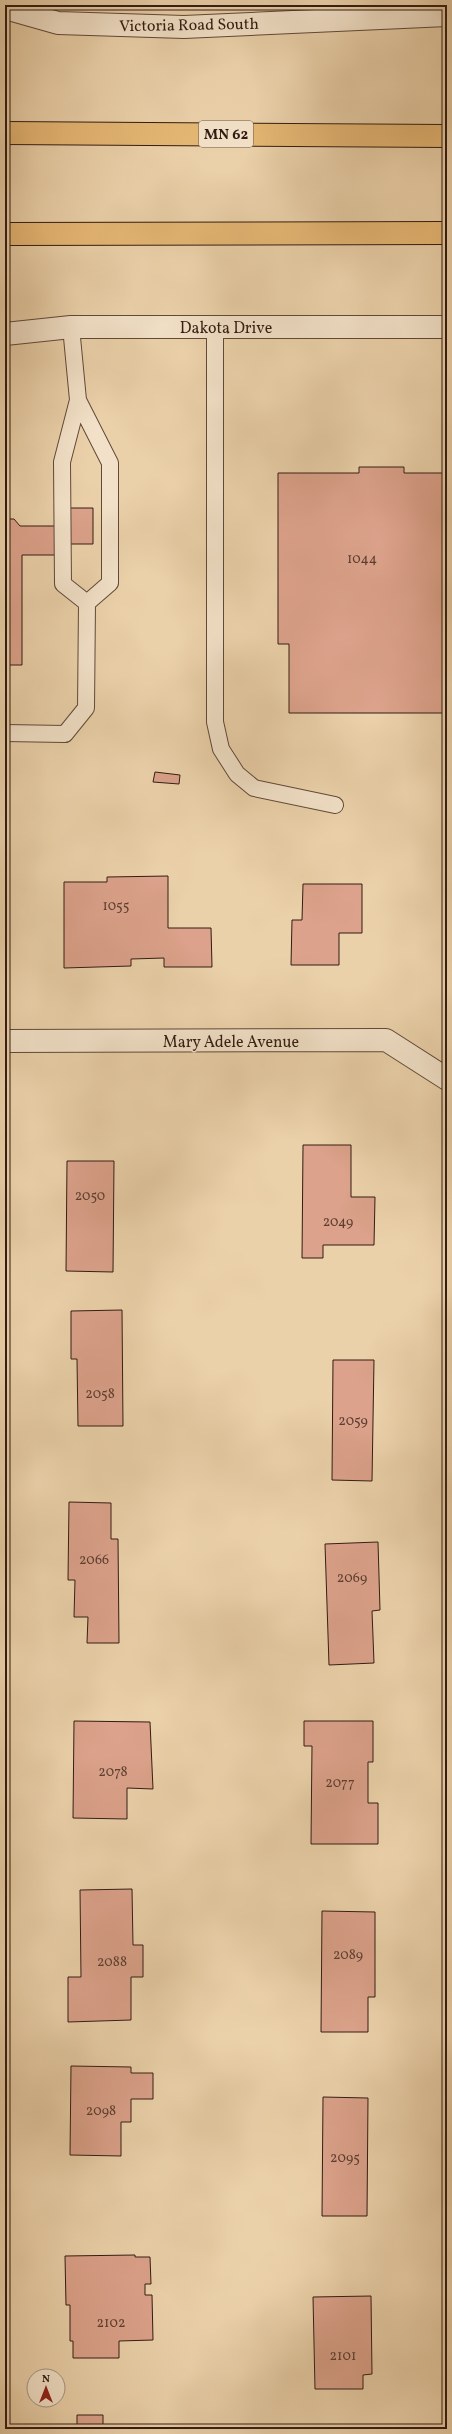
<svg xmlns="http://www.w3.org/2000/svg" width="452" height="2434" font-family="Vollkorn,serif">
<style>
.building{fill:#dca28b;stroke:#321c13}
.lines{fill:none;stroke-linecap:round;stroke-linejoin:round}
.service-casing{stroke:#604939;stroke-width:18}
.minor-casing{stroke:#604939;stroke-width:24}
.tertiary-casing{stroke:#604939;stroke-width:24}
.trunk-casing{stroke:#321c13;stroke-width:24}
.service{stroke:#f2e1c8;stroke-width:16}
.minor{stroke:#f2e1c8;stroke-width:22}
.tertiary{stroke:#f2e1c8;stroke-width:22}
.trunk{stroke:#e6b875;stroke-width:22}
.labels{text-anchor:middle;stroke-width:3;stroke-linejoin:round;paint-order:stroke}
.number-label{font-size:14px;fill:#5c3e31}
.shield{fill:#f2e1c8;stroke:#6c5749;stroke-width:1}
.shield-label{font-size:15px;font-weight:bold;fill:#321c13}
.street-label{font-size:16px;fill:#321c13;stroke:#f2e1c8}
</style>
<rect width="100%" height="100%" fill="#ebd1aa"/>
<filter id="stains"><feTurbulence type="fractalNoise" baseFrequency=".005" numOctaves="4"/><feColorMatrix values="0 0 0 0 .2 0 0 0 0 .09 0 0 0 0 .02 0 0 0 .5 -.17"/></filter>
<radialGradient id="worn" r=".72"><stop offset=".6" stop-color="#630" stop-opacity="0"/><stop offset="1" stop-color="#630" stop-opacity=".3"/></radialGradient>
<path class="building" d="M359,467H404V473H447V713H289V644H278V473H359Z
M58,508H93V544H59V555H22V665H5V519H14L20,526H58Z
M155,772L180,775L179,784L153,782Z
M168,876V928H211L212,967H164V958L131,959V966L64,968V882H107V877Z
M303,884H362V933H339V965H291L292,920H302Z
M303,1145H351V1197H375L374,1245H323V1258H302Z
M67,1161H114L113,1272L66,1271Z
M122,1310L123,1426H78L77,1359H71V1311Z
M333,1360H374L372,1481L332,1480Z
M69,1502L111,1503V1539H118L119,1643H87L88,1617H74L75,1580H68Z
M378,1542L380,1610L372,1611L374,1663L329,1665L325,1544Z
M74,1721L150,1722L153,1789L127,1788V1819L73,1818Z
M304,1721H373V1762H368V1803H378V1844H311L312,1746H304Z
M132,1889L133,1945H143V1977H131V2020L68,2022V1977H81L80,1890Z
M322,1911L375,1912V1997H368V2032H321Z
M71,2066L131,2067V2073H153V2099H131V2122H121V2156L70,2155Z
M323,2097L368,2098L367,2216H322Z
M135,2255V2257H150L151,2284H145V2295H152L153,2340L119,2341V2358H73V2341H70V2305H66L65,2256Z
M371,2296L372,2374L363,2375V2389H315L313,2297Z
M77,2415H103V2429H77Z"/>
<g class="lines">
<defs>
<path id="service" d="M215,327V722L221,749L237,774L254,788L335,805
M78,400L62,462L63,584L87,603
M5,733L65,734L86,708L87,603L110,583V463L78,400L71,327"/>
<path id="minor" d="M5,334L71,327H447
M5,1041L386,1040L447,1079"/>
<path id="tertiary" d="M5,8L58,23L184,27L447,15"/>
<path id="trunk" d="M5,133L447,136
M5,234L447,233"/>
</defs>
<use href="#service" class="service-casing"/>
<use href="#minor" class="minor-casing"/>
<use href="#tertiary" class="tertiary-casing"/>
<use href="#trunk" class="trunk-casing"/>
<use href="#service" class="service"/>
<use href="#minor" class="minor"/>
<use href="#tertiary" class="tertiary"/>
<use href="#trunk" class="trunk"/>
</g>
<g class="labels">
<g class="number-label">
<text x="362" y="563">1044</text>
<text x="116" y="910">1055</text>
<text x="90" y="1200">2050</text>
<text x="338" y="1226">2049</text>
<text x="100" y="1398">2058</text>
<text x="353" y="1425">2059</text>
<text x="94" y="1564">2066</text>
<text x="352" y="1582">2069</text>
<text x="113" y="1776">2078</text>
<text x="340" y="1787">2077</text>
<text x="348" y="1959">2089</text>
<text x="112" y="1966">2088</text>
<text x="101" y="2115">2098</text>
<text x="345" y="2162">2095</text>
<text x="111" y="2327">2102</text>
<text x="343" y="2360">2101</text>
</g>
<rect class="shield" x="199" y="121" width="54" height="26" rx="3"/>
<g class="shield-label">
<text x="226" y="139">MN 62</text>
</g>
<g class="street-label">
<text transform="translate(189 24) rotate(-1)" y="6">Victoria Road South</text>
<text x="226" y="333">Dakota Drive</text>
<text x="231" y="1047">Mary Adele Avenue</text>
</g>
</g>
<rect width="452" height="2434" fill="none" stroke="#ebd1aa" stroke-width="20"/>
<rect x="6" y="6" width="440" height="2422" fill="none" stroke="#321c13" stroke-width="2"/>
<rect x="10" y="10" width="432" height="2414" fill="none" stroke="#321c13"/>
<g transform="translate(46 2388)"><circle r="19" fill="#f2e1c8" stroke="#a59280"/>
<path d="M0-3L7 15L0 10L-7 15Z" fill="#8f2418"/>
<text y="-6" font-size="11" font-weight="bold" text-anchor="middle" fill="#321c13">N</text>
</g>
<rect width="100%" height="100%" filter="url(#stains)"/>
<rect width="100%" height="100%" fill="url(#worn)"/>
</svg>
